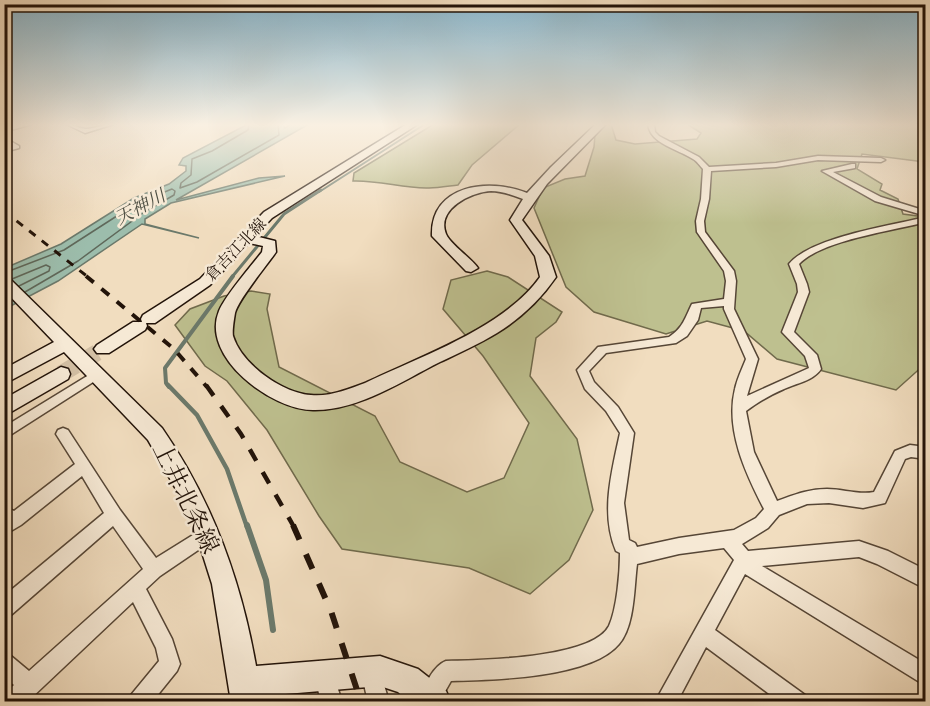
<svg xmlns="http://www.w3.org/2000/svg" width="930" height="706" font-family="'Libre Bodoni','Noto Serif JP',serif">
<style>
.green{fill:#bec08f;stroke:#706a4c;stroke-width:1.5}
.water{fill:#9cbdac;stroke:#6b796b;stroke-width:1.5}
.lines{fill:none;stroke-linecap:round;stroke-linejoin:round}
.shore{stroke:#5f685a;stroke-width:1.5}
.stream-far4{stroke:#6b796b;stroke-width:2}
.stream-far3{stroke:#6b796b;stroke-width:3}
.stream-far2{stroke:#6b796b;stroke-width:4}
.stream-far1{stroke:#6b796b;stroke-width:4.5}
.stream{stroke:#6b796b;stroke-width:6}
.secondary-tunnel{stroke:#d2bfa4;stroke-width:17;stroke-dasharray:17 8;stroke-linecap:butt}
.street-casing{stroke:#564636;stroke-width:3}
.secondary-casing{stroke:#221309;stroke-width:3}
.street{fill:#f6e9d5;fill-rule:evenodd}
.secondary{fill:#f6e9d5;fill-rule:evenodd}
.rail-far3{stroke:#221309;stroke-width:3;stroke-dasharray:8 8;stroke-linecap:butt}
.rail-far2{stroke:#221309;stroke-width:4;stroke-dasharray:10 10;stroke-linecap:butt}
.rail-far1{stroke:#221309;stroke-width:4.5;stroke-dasharray:13 13;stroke-linecap:butt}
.rail{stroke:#221309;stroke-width:6;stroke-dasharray:16 16;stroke-linecap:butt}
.labels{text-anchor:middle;stroke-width:5;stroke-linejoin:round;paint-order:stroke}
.far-street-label{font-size:16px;fill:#221309;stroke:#f6e9d5}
.far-water-label{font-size:18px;font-style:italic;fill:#4d4e42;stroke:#f6e9d5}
.near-street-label{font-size:24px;fill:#221309;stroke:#f6e9d5}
</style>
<rect width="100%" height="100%" fill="#f1ddbf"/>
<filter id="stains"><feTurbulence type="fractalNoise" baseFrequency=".00333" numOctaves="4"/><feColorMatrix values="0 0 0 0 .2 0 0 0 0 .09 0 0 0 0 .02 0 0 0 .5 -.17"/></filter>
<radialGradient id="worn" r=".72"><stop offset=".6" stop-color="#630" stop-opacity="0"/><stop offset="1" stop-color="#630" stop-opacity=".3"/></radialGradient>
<path class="green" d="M434,124H520L472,165L458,185C449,186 439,188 429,188C404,189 380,180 353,181L354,173Z
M596,124H611L616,140L635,144L697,139L701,133L687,124H925V166L917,161L862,154L857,169L882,184L880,190L898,199L903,214L925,217V364L896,390L777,359L744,331L707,321L666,334L594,312L566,287L534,208L543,188L565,179L585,176L594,147Z
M487,271L508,277L562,312L556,322L536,338L530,376L577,439L593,510L569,560L530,594L469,568L342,549L319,516L267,430L227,381L205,366L175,325L190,309L224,296L251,291L270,294L267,309L279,367L375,416L400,462L467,492L504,478L529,423L483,356L443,309L451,280Z"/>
<path class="water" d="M248,124H283L285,128L291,124H309L176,200L259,178L285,176L171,203L145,219V224L199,238L142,224L58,281L5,309V268L61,244L134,198L169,184L186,171V166L179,165L183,158Z"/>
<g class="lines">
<path class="shore" d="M249,124L248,130L212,151L192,159L191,175L181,183L180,188L197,182L279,135L278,124
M4,273L64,250L137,203L172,189L175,191L174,195L143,213L78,261L25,292
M12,279L46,265L50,267L49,271L19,286"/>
<path class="stream-far4" d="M319,192L425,124"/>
<path class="stream-far3" d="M232,277L284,214L321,190"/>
<path class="stream-far2" d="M169,387L166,383L165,368L233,276"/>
<path class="stream-far1" d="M168,385L197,415L227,469L247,527"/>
<path class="stream" d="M247,525L266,580L273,630"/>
<path class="secondary-tunnel" d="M61,374L103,349"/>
<defs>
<path id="street" d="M20,124H32L4,132V128Z
M66,124C74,124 80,129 87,129C96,128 104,124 114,124L85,133Z
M648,124H654L655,132L659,136L699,157L709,167L776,163L818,156L881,158L885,160L881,162L818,160L776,167L711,171L709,199L704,221L705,232L734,271L736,281L734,309L758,359L747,396L809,368L805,356L782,332L798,292L797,284L789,264C811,237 890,226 926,217V222C892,231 822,240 799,264L807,284L809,292L794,332L817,355L821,369C813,381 797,383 784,389C770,395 758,402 746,411L754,452L777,501C794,495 808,489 827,489C843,489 858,495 874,492L895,451L910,445L926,447V459L911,457L905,459L885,503L863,508L829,503L807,504L779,515L768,528L742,544L748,551L859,541L888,551L926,570V589L877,564L859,557L762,566L926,664V686L745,574L715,630L805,695L808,702H780L706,647L677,702H655L734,560L724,548L679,554L637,564C634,586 635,626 619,644C591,678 493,680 451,681L439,702H421L420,697C425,685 433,666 446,661C480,660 592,659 609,626C617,609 620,572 620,553L616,551C600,513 612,471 620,433L606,411L585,389L577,370L598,347L669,337C683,328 685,318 692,304L724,299L726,281L724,271L697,232L696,221L701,199L703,169C700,166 697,161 693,159C678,149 650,144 648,124ZM724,306V309L746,359C742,369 737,379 735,389C725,430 746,474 764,509L756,518L734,530L679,538L637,547L635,543L629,540L624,503L634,433L618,407L594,382L589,371L606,353L676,343L687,336L698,320L701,308Z
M12,142L19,146V148L4,152V148L11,146L9,144Z
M852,164H855V168L833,172L881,197L926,211V216L875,201L822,171Z
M97,370L103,374L101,377L4,439V427Z
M63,428L68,430L120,510L156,558L201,530L207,527L213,530L215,535L213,540L160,576L146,589L172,639L180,664L177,671L152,702H128L131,695L159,661L156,648L133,602L27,702H4V694L14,685L4,677V653L11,656L29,671L143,569L113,526L11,615L4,617V596L104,513L82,476L21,525L4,535V506L14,511L75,464L56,434L58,430Z
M371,661L378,664L389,702H368L361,671L364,664Z
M325,667L332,670L342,702H321L315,677L318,670Z"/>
<path id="secondary" d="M407,124H418L272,218L255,236L275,241L276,252C267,265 238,300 235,313C234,319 232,331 233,336C242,365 283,393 311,395C329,397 349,389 365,383C421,356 504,328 540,277L535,256L510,220L523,199C512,195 502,191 491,191C471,192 436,209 446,234C450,244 471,258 478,268L471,272L466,271L432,236C430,184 490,178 527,193L551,167L596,124H606L547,184L522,220L549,256L556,277C541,299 520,319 497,333C479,344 459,353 440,362C402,381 358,411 313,410C272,410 200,357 219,311C225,296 251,266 262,252L263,246L249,243L210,285L155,323H146L147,326L145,330L109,353H97L94,349L97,345L133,322H142L141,319L143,315L200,279L264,212Z
M4,277L9,278L162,428C212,500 241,580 256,666L380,656L418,669L446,691L451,702H409L398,692L380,686L262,696L263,702H231L212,584L200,546L177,491L148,440L64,352L4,384V369L54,342L4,290Z
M61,367L68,369L70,374L68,379L4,416V399Z"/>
</defs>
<use href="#street" class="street-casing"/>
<use href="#secondary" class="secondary-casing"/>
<use href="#street" class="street"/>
<use href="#secondary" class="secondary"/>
<path class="rail-far3" d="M4,211L88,277"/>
<path class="rail-far2" d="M86,276L174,349L207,387"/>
<path class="rail-far1" d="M206,385L241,434L294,527"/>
<path class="rail" d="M293,525L331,611L361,702"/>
</g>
<linearGradient id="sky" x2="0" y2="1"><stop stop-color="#89b8d0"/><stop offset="0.56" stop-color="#f9f0e2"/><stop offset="1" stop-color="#f9f0e2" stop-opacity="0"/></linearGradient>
<rect width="930" height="223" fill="url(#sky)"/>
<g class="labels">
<g class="far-street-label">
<text transform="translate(235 249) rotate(-46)" y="6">倉吉江北線</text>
</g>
<g class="far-water-label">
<text transform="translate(140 207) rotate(-28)" y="6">天神川</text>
</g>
<g class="near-street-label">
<text transform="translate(186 498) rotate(64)" y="8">上井北条線</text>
</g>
</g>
<rect width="930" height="706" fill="none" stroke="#f1ddbf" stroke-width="24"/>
<rect x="6" y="6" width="918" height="694" fill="none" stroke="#221309" stroke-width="3"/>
<rect x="12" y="12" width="906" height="682" fill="none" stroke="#221309" stroke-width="1.5"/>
<rect width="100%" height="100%" filter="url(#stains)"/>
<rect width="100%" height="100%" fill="url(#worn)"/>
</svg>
